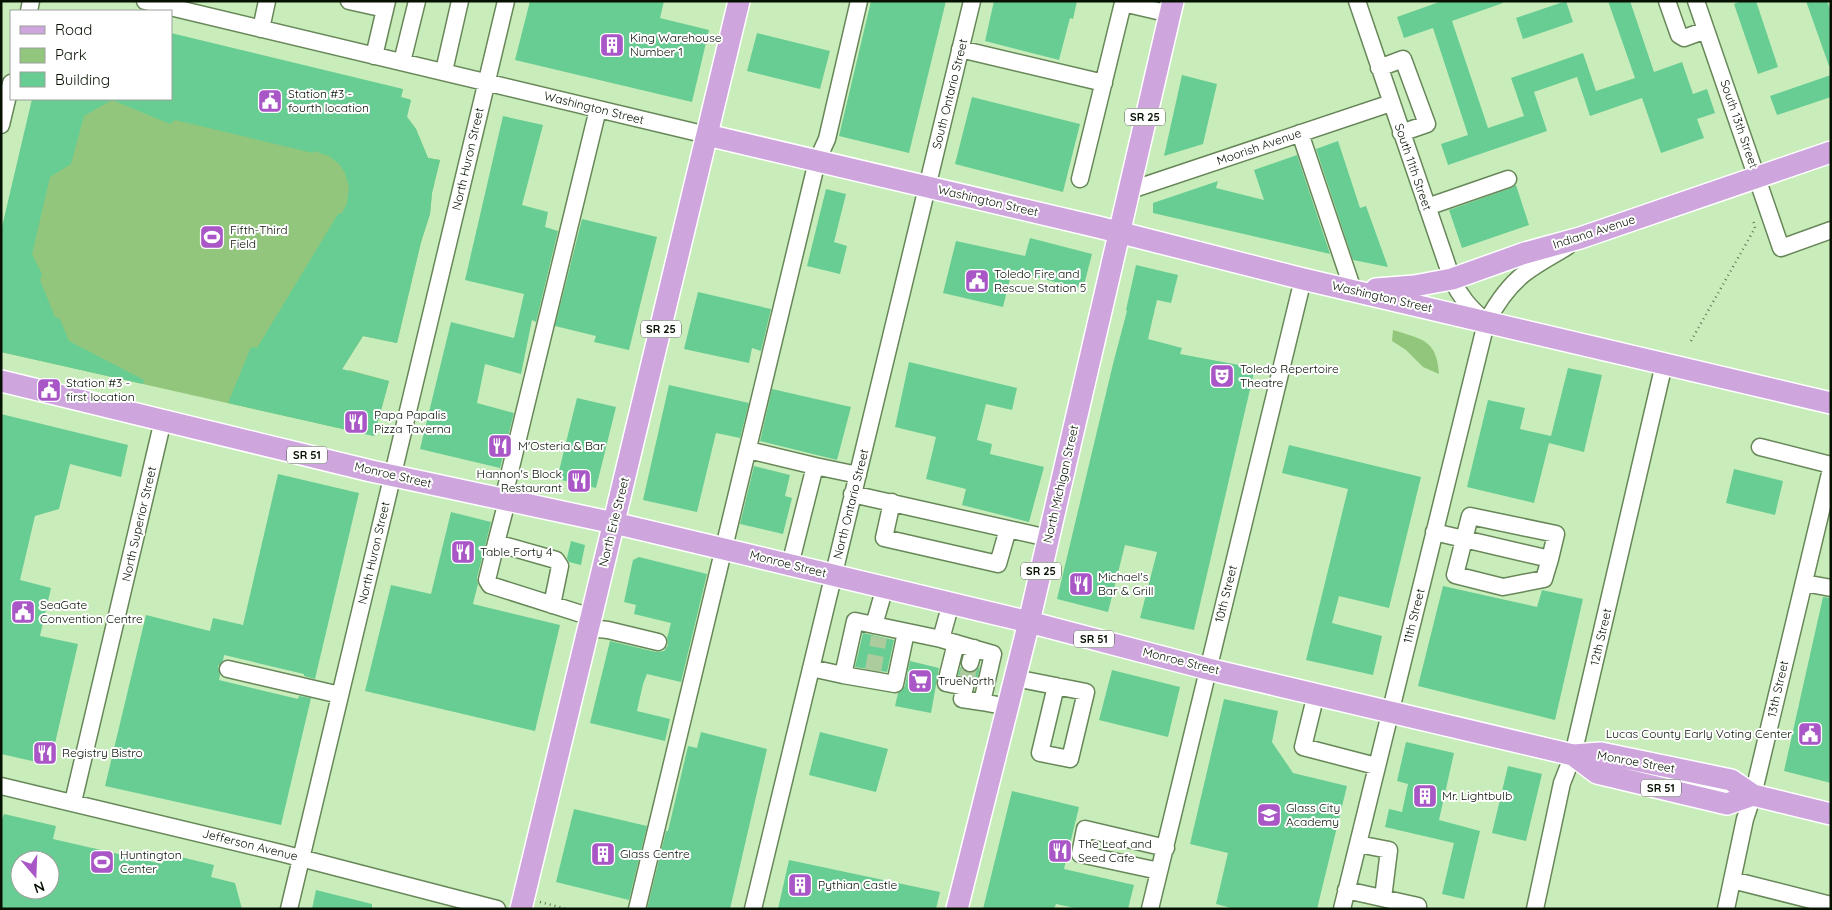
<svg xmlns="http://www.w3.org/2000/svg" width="1832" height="910" font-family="Quicksand,sans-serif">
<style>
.green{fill:#93c67d}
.building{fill:#67cd93;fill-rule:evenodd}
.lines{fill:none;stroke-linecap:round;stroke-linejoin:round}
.minor-tunnel{stroke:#accc9e;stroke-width:16;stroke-dasharray:16 8;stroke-linecap:butt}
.minor-casing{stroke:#678759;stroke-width:19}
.major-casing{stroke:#fff;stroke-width:24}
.path{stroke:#607757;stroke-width:2.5;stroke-dasharray:1 4;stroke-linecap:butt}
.minor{stroke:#fff;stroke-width:16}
.major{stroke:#cea6dd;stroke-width:21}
.labels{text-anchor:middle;stroke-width:4;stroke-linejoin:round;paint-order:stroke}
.shield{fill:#fff;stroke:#51584e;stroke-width:1}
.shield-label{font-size:11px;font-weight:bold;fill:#061102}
.poi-label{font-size:12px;fill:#061102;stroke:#fff;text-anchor:start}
.street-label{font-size:12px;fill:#061102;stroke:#fff}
</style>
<rect width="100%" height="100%" fill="#c9edba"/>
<path class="green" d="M403,89L401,97L411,100L408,110L405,114L416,129L428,158L440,160L432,193L430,214L421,242L397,343L363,336L336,379L345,385L349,370L389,381L374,436L1,352V231L62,151L75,99H171Z
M1393,330C1421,339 1437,339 1439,374L1423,367L1406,350L1392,341Z"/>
<path class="building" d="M530,1H664L660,18L709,30L692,102L515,60Z
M871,1H946L909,153L839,136Z
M994,1H1077L1073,19L1070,18L1059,60L985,41Z
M1442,1H1502L1503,3L1452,21L1488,128L1524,116L1511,78L1583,53L1596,91L1635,78L1608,1H1630L1654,72L1682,62L1693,94L1707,89L1715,113L1697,119L1704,138L1661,153L1642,98L1590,116L1577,77L1534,92L1547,131L1448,165L1441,144L1468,135L1433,28L1404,38L1397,17Z
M1566,1L1573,22L1523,39L1516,18Z
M1741,1H1756L1778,67L1758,74L1734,4Z
M1806,1H1827L1831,11V66H1829Z
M171,33L403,89L401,97L411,100L407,117L416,129L428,158L440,160L432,193L430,214L421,242L397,343L363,336L342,369L389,381L374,436L228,403L251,347L257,348L338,214L342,213L347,203L349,186L345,173L339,164L329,156L314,151L313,153L175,120L170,124L112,100L84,116L71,164L50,177L32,254L42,274L40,280L55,317L60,319L69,341L144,380L143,384L1,352V231L32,99H171Z
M757,33L830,51L820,89L747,71Z
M1182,75L1217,84L1203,144L1164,156Z
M1831,75V97L1777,115L1770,96Z
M972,97L1080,124L1063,192L955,164Z
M503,116L543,125L522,205L548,212L545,227L558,231L536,322L532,320L521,374L485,364L477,403L514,413L500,468L420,449L451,322L514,338L524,294L465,280Z
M1338,141L1360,208L1366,206L1388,267L1353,260L1316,149Z
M1297,155L1330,254L1153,213V203L1218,181L1216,188L1264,200L1254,170Z
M1516,185L1529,225L1462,248L1449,210L1511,188Z
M826,189L846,194L834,242L847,246L840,274L807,266Z
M582,219L657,237L629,350L594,342L596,336L555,326Z
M1030,238L1092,254L1083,289L1012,271L1003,307L943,293L956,241L1025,256Z
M1136,265L1178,275L1171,303L1157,300L1148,339L1182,348L1180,354L1255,368L1194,630L1140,618L1157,552L1125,545L1108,612L1057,599L1113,364L1127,311L1126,310Z
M698,292L771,309L761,351L752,348L749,363L684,349Z
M909,362L1017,388L1012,410L986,404L977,440L992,444L990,454L1044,467L1029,522L962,505L966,489L926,479L936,437L895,427Z
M1568,368L1602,375L1584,452L1549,443L1534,503L1467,487L1488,400L1525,408L1520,429L1551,436Z
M669,385L749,403L740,438L716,433L697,512L643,500Z
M772,389L851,407L837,460L760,441Z
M577,398L616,407L596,488L557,479Z
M1,414L128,445L121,477L70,464L59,509L35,516L20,580L51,588L40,636L78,644L50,765L1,754Z
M1289,445L1421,477L1389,608L1339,596L1332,623L1382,636L1373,675L1306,660L1348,489L1282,473Z
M754,466L790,475L785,496L792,498L783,534L740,524Z
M1734,469L1783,481L1775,515L1726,503Z
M278,474L359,493L315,679L304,676V674L224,655L223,661L218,666L220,675L219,680L298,699L299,696L311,698L281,825L105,786L146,615L210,631L213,618L243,625Z
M451,512L491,522L477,578L478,584L473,604L560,625L535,731L365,691L391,585L431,594Z
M571,541L585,545L581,565L569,562L567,558Z
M639,557L707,574L681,682L647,674L643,684L637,711L670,719L665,741L590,723L610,641L656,652L664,651L668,645L667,638L671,623L634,614L636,605L624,602L633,560Z
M1443,586L1537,607L1542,590L1583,599L1555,720L1418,686Z
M1823,597L1831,598V783L1784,771Z
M863,633L894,640L887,672L855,667Z
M910,661L939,668L931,713L895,706L898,693L905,686Z
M961,666L963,670L972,673L977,670L980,666L977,681L958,675Z
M1112,670L1180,687L1168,737L1099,720Z
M1224,699L1278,711L1272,742L1293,773L1347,786L1317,909H1235L1216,904L1228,853L1190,844Z
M701,732L767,749L730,909H647L666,831H668L688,746L697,748Z
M820,732L888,749L876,792L809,775Z
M1406,742L1454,753L1439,820L1480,831L1464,899L1442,894L1454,843L1385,827L1389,809L1402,812L1408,784L1397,781Z
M1508,766L1542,774L1526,841L1492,833Z
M1012,791L1079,807L1064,869L1134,885L1128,909H1079L1056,904L1054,909H983Z
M574,809L647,826L629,900L556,882Z
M4,814L56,826L53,839L162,864L164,853L214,865L211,877L235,883L242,909H1V822ZM20,860H50V890H20Z
M789,860L940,892L936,909H778Z
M316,890L372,904V909H312Z"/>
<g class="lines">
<path class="minor-tunnel" d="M873,671L879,637
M967,678L970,663"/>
<defs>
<path id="minor" d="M145,1L707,135
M349,1L385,9
M1357,1L1452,279C1460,297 1470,308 1485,321
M1667,1L1679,35L1684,38L1706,30
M1696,1L1781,248L1831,230
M29,11L31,1
M261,29L267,1
M960,49L1104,83
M374,56L387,1
M402,62L417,1
M1379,68L1403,59L1427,124L1401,133
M444,71L460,1
M1,125L11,83
M1300,133L1353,290
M1080,179L1123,3L1170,14
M1128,191L1391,103
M1427,207L1508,179
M1760,447L1831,465
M748,450L815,466
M852,494L1048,538
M503,500L598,109
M892,502L884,538L998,564L1008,529
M1434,532L1550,559L1556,534L1470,516L1455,575L1503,587L1544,579L1550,559
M496,543L507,501
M790,565L815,466L858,475
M1804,583L1831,588
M552,605L560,566L556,560L496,543L487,580L490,585L591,617
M874,625L885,587
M589,628L608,630L658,642
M941,639L993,654L982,702L1008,707
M956,643L946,683L965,687L962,699L982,702
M970,663L974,648
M811,668L843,675L855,621L941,639L951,603
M228,669L340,695
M843,675L895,684L906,632
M1015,678L1086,692L1070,759L1040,753L1056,686
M1316,694L1303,747L1376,766
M1,786L281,853L497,909
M73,802L163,420
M1358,844L1389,850L1383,898
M1159,871L1080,854L1085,829L1166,848
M1732,880L1831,905
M1346,890L1418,906
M289,909L506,1
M637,909L817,161L827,139L859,1
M753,909L972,1
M1150,909L1303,279
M1342,909L1486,323C1496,304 1508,286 1525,273C1538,263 1554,255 1568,246
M1535,909L1562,783L1573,755L1664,364
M1726,909L1745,819L1753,795L1831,469"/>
<path id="major" d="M707,135L1098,227L1303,279L1831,403
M1376,289L1414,286L1452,279L1525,253L1580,238L1831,152
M1,381L371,471L614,523L749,555L1029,622L1208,669L1573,755L1601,753L1731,780L1753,795L1831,814
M1573,755L1597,773L1727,804L1753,795
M521,909L739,1
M957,909L1029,622L1173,1"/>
</defs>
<use href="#minor" class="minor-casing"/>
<use href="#major" class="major-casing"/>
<path class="path" d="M1691,341L1755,228L1753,219
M540,902L567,909"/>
<use href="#minor" class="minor"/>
<use href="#major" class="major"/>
</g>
<defs>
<symbol id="building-square" viewBox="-11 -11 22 22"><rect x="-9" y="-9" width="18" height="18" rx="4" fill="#a956c6" stroke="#fff"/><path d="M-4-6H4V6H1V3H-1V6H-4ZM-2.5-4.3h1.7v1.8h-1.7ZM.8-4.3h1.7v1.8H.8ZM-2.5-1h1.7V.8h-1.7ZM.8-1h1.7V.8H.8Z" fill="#fff"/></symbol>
<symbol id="civic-square" viewBox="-11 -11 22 22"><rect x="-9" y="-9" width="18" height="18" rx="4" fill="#a956c6" stroke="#fff"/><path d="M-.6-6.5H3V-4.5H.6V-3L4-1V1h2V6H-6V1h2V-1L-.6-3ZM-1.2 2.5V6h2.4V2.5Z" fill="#fff"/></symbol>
<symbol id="stadium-square" viewBox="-11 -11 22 22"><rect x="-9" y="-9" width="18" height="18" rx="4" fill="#a956c6" stroke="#fff"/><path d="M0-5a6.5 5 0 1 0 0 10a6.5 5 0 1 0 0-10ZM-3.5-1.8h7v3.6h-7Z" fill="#fff"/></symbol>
<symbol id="theatre-square" viewBox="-11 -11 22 22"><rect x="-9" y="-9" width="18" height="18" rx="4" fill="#a956c6" stroke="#fff"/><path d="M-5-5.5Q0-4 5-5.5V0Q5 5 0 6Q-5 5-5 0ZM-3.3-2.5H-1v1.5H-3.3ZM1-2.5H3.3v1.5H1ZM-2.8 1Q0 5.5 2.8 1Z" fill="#fff"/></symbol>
<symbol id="restaurant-square" viewBox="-11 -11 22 22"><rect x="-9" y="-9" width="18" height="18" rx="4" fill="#a956c6" stroke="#fff"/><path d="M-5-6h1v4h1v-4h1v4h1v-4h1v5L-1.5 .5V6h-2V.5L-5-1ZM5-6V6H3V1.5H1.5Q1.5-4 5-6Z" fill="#fff"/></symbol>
<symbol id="supermarket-square" viewBox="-11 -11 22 22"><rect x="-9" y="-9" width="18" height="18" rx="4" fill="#a956c6" stroke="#fff"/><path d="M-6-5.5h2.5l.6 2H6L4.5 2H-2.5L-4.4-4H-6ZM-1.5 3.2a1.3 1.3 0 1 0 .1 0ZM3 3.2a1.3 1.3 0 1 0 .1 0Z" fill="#fff"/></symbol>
<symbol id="school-square" viewBox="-11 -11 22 22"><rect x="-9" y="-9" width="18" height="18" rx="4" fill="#a956c6" stroke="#fff"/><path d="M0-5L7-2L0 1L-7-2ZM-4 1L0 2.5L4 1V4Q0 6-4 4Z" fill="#fff"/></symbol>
</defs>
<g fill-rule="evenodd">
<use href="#building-square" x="598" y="31" width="28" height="28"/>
<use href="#civic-square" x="256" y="87" width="28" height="28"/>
<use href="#stadium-square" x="198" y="223" width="28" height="28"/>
<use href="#civic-square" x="963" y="267" width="28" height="28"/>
<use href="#theatre-square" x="1208" y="362" width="28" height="28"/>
<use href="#civic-square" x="35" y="376" width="28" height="28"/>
<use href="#restaurant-square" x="342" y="408" width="28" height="28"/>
<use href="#restaurant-square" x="486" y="432" width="28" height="28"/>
<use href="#restaurant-square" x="565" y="467" width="28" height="28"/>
<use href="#restaurant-square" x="449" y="538" width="28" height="28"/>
<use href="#restaurant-square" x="1067" y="570" width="28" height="28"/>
<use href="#civic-square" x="9" y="598" width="28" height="28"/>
<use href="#supermarket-square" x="906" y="667" width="28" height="28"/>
<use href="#civic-square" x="1796" y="720" width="28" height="28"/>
<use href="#restaurant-square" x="31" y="739" width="28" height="28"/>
<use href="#building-square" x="1411" y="782" width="28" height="28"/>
<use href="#school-square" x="1255" y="801" width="28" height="28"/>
<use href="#restaurant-square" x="1046" y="837" width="28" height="28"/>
<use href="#building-square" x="589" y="840" width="28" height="28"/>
<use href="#stadium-square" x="88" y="848" width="28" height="28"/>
<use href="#building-square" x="786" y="871" width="28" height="28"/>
</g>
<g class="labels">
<g class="shield">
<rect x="1125" y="108.5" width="40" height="17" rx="4"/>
<rect x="641" y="320.5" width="40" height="17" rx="4"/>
<rect x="287" y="446.5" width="40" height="17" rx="4"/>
<rect x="1021" y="562.5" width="40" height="17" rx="4"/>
<rect x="1074" y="630.5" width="40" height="17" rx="4"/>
<rect x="1641" y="779.5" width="40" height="17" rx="4"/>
</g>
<g class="shield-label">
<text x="1145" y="121">SR 25</text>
<text x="661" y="333">SR 25</text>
<text x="307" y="459">SR 51</text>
<text x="1041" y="575">SR 25</text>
<text x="1094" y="643">SR 51</text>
<text x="1661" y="792">SR 51</text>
</g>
<g class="poi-label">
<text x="630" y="42">King Warehouse<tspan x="630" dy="14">Number 1</tspan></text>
<text x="288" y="98">Station #3 -<tspan x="288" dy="14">fourth location</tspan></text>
<text x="230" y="234">Fifth-Third<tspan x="230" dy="14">Field</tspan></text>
<text x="994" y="278">Toledo Fire and<tspan x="994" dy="14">Rescue Station 5</tspan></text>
<text x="1240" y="373">Toledo Repertoire<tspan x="1240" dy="14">Theatre</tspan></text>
<text x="66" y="387">Station #3 -<tspan x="66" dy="14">first location</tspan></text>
<text x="374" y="419">Papa Papalis<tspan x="374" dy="14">Pizza Taverna</tspan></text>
<text x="518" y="450">M'Osteria &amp; Bar</text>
<text x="562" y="478" text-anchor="end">Hannon's Block<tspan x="562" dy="14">Restaurant</tspan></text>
<text x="480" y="556">Table Forty 4</text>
<text x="1098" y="581">Michael's<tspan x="1098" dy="14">Bar &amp; Grill</tspan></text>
<text x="40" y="609">SeaGate<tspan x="40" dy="14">Convention Centre</tspan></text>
<text x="938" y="685">TrueNorth</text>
<text x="1792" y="738" text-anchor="end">Lucas County Early Voting Center</text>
<text x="62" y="757">Registry Bistro</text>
<text x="1442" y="800">Mr. Lightbulb</text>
<text x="1286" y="812">Glass City<tspan x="1286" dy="14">Academy</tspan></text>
<text x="1078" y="848">The Leaf and<tspan x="1078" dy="14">Seed Cafe</tspan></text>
<text x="620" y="858">Glass Centre</text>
<text x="120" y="859">Huntington<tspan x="120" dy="14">Center</tspan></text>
<text x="818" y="889">Pythian Castle</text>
</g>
<g class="street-label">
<text transform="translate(950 94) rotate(-76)" y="4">South Ontario Street</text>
<text transform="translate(594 108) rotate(14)" y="4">Washington Street</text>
<text transform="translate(1739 124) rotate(71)" y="4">South 13th Street</text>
<text transform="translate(1259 147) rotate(-19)" y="4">Moorish Avenue</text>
<text transform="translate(468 159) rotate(-77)" y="4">North Huron Street</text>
<text transform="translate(1413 167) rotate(71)" y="4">South 11th Street</text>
<text transform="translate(988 201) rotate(13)" y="4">Washington Street</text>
<text transform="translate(1594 232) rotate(-18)" y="4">Indiana Avenue</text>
<text transform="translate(1382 297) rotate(13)" y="4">Washington Street</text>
<text transform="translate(393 475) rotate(13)" y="4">Monroe Street</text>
<text transform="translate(1061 484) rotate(-77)" y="4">North Michigan Street</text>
<text transform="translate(851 504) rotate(-76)" y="4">North Ontario Street</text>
<text transform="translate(614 522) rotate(-76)" y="4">North Erie Street</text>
<text transform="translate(139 524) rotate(-77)" y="4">North Superior Street</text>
<text transform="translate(374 553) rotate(-77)" y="4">North Huron Street</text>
<text transform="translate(788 564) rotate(14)" y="4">Monroe Street</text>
<text transform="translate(1226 594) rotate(-76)" y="4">10th Street</text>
<text transform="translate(1414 616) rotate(-76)" y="4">11th Street</text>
<text transform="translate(1601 637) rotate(-77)" y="4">12th Street</text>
<text transform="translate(1181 661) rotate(14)" y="4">Monroe Street</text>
<text transform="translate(1778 689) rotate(-77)" y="4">13th Street</text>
<text transform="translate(1636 762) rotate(10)" y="4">Monroe Street</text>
<text transform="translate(250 845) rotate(14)" y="4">Jefferson Avenue</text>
</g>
</g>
<rect width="1832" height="910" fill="none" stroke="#061102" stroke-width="5"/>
<rect x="10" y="10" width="162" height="90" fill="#ffffff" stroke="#9ba09a"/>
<rect x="20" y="26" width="25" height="8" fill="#cea6dd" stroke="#9ba09a"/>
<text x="55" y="35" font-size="15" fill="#061102">Road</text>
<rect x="20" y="48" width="25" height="15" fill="#93c67d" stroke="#9ba09a"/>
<text x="55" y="60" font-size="15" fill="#061102">Park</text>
<rect x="20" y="72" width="25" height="15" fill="#67cd93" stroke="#9ba09a"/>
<text x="55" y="85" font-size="15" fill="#061102">Building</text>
<g transform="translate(35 875) rotate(161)"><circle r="24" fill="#ffffff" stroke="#9ba09a"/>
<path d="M0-4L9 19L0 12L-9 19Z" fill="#a956c6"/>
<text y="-8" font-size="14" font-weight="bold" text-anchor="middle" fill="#061102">N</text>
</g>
</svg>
